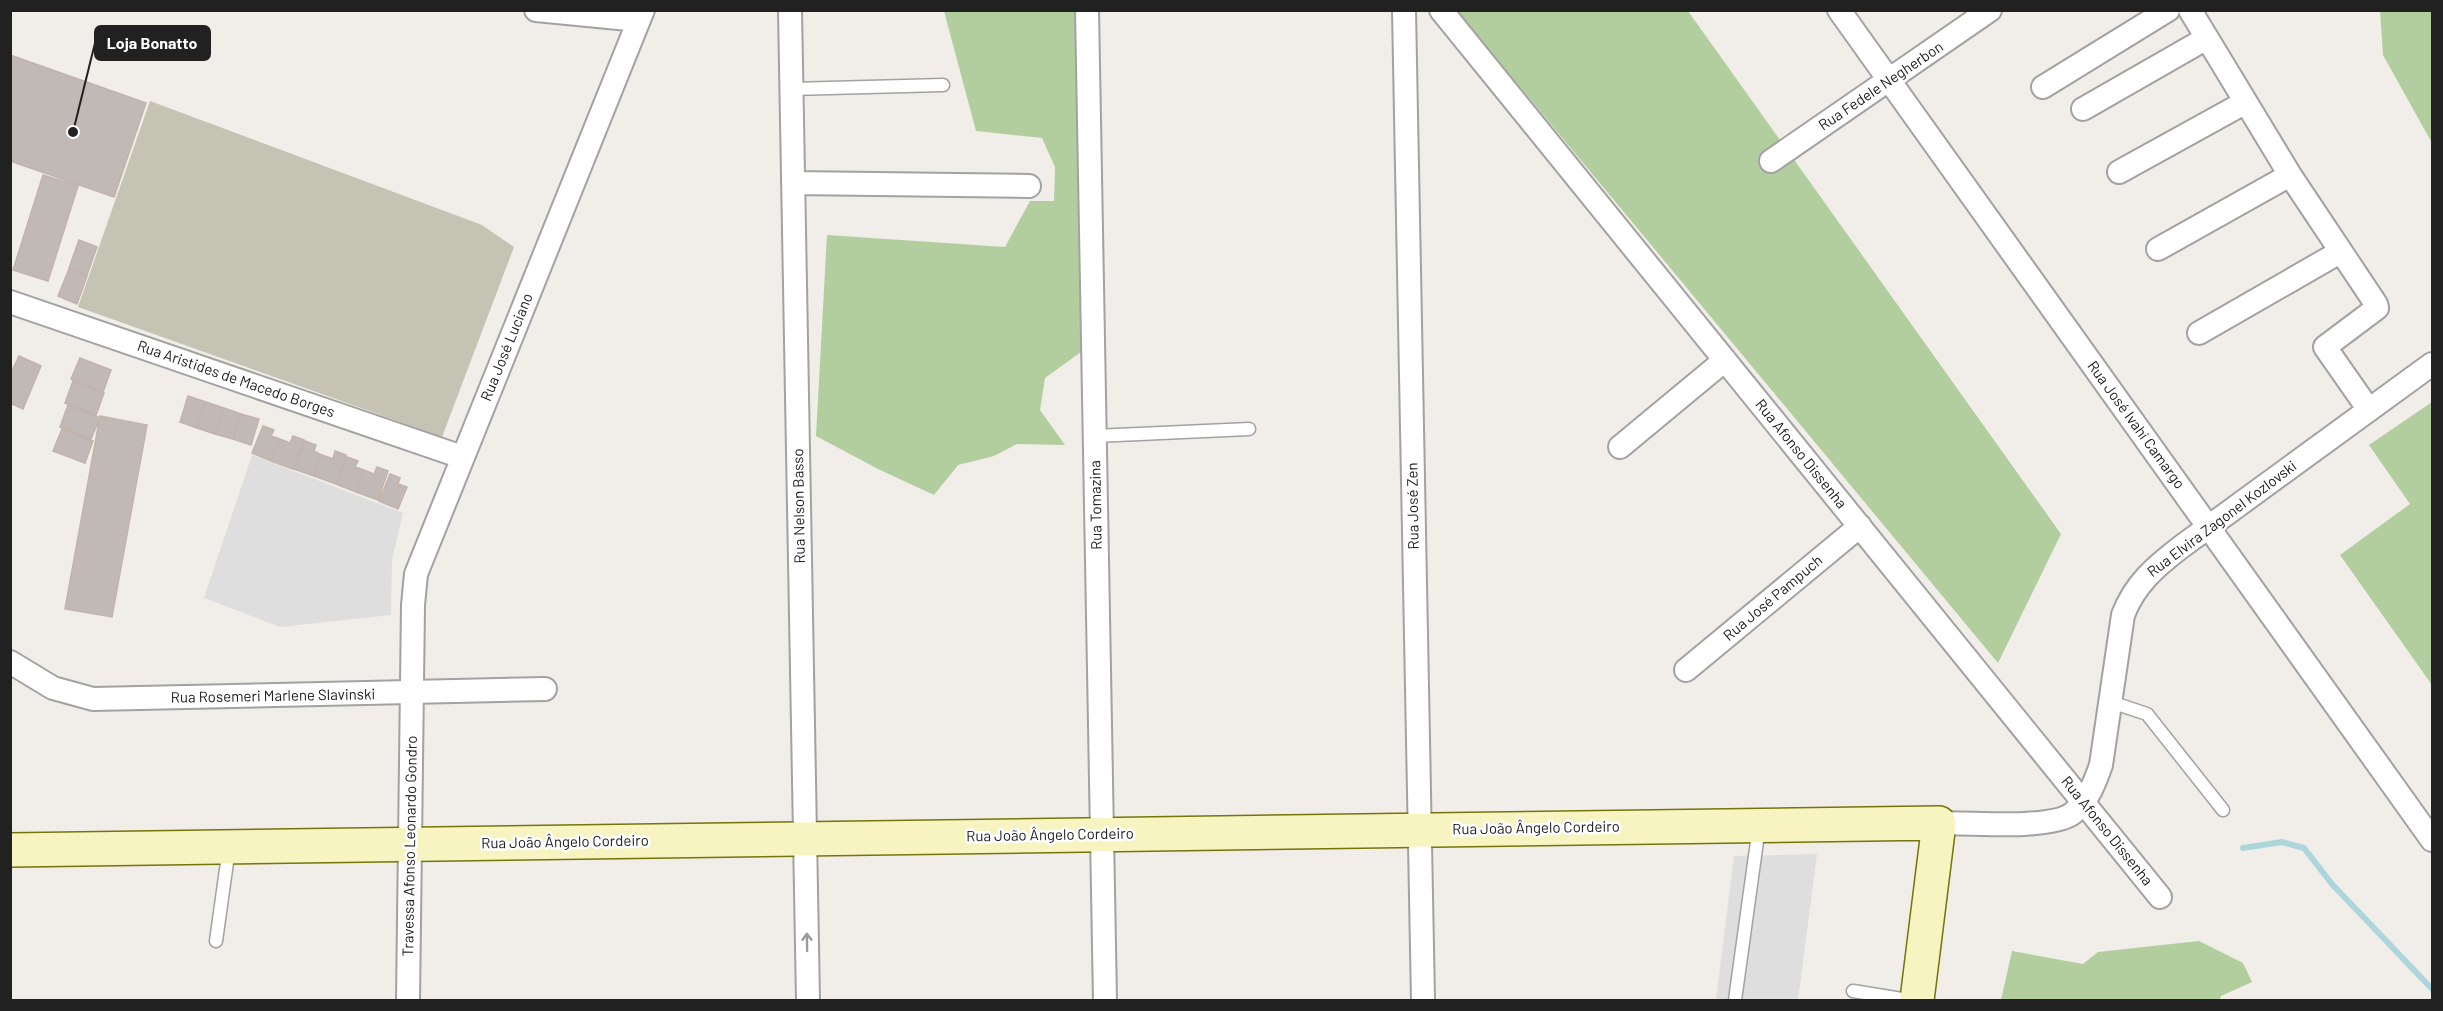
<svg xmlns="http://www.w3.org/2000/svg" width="2443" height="1011" font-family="Barlow,sans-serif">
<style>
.residential{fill:#dfdede}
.construction{fill:#c5c4b4}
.forest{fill:#b2ce9f}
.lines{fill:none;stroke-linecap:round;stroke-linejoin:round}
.stream{stroke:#acd6dc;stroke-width:6}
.building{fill:#c1b9b5;stroke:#c2b3ab;stroke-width:1.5}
.lane-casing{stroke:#a2a2a2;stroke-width:15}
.street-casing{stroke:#a2a2a2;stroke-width:26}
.secondary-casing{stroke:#74750b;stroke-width:36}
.lane{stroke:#fff;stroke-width:12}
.street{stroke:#fff;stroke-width:22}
.secondary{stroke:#f7f4c1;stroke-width:33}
.oneway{stroke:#9b9b9b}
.labels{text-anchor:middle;stroke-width:5;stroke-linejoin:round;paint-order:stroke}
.street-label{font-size:15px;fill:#212121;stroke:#fff}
.leader{fill:none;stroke:#212121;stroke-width:2}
.callout-dot{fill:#212121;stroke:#fff;stroke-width:2}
.callout{fill:#212121;stroke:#212121;stroke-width:2}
.callout-label{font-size:16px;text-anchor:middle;font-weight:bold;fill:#fff}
</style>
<rect width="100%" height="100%" fill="#f1ede8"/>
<path class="residential" d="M252,455L403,513L392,560L391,615L280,627L204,598Z
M1817,854L1798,1000H1716L1734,856Z"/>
<path class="construction" d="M150,101L482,225L514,247L442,437L78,307Z"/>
<path class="forest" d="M944,11H1080L1085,349L1045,378L1040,410L1065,445L1017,444L994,456L958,465L934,495L878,469L816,436L827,235L1005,247L1030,201H1054L1055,167L1042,138L976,131Z
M1457,11H1688L2061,534L1998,663Z
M2380,11H2432V143L2383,55Z
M2432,402V685L2340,555L2410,504L2369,445Z
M2199,941L2243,963L2252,982L2221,996L2220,1000H2001L2012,951L2083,964L2098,952Z"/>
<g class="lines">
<path class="stream" d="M2243,848L2282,842L2304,848L2332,884L2432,989"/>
</g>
<path class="building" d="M10,55L146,103L114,197L10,161Z
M43,175L78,186L48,281L13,270Z
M79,240L97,247L87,275L69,268Z
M69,269L87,276L77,304L58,296Z
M19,356L41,366L23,409L10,403V375Z
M80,358L111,370L103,392L71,379Z
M73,381L104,393L96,415L65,403Z
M188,396L206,402L197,428L180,422Z
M206,402L224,408L215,434L197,428Z
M68,405L100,418L91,439L60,427Z
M224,408L241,414L233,439L215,434Z
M241,414L259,419L251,445L233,439Z
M100,416L147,425L112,617L65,609Z
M263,426L274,430L271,436L280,439L271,461L252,453Z
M62,429L93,441L85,463L53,451Z
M293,436L304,440L293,469L271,461L280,439L290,443Z
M305,441L316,445L314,451L322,455L314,476L294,469Z
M335,451L346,455L336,484L314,476L322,455L333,459Z
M347,457L358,461L355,467L364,470L356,492L336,484Z
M377,467L388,471L378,500L356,492L364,470L374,474Z
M390,474L400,478L398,484L407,487L398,509L379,501Z"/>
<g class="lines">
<defs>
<path id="lane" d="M791,89L943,85
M1095,436L1249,429
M2111,702L2147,714L2223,810
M216,941L229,848
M1853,991L1908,1000
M1735,1000L1759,827"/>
<path id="street" d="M536,10L639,20
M790,10L808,1000
M1087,10L1105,1000
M1404,10L1423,1000
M1441,10L2160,897
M1839,10L2432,840
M2190,10L2290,175L2376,304L2377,308L2325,347L2369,410
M2043,87L2168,10
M2083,109L2207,38
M1771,161L1990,10
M2119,172L2244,103
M793,183L1029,186
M2158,249L2290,175
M10,302L462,457
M2199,333L2340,252
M1620,447L1725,360
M10,662L53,688L93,699L545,689
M1686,670L1860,526
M1939,823C1968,823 2052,830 2073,813C2088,801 2095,782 2101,765L2123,615C2135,584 2155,567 2181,547L2432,364
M408,1000L413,605L416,574L643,10"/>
<path id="secondary" d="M10,850L1939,823L1917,1000"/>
</defs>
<use href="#lane" class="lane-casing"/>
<use href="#street" class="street-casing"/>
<use href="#secondary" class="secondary-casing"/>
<use href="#lane" class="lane"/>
<use href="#street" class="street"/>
<use href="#secondary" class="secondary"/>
</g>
<defs><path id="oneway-shaft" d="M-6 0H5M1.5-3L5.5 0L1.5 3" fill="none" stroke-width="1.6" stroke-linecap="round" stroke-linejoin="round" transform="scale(1.5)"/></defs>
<use class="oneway" href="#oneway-shaft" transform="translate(807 942) rotate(-91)"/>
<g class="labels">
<g class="street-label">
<text transform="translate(1881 86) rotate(-34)" y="5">Rua Fedele Negherbon</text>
<text transform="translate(507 347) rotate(-68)" y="5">Rua José Luciano</text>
<text transform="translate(236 379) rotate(19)" y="5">Rua Aristides de Macedo Borges</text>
<text transform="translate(2136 425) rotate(54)" y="5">Rua José Ivahí Camargo</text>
<text transform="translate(1801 454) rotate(51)" y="5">Rua Afonso Dissenha</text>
<text transform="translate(1096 505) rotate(-91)" y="5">Rua Tomazina</text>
<text transform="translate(799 506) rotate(-91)" y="5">Rua Nelson Basso</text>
<text transform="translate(1413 506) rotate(-91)" y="5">Rua José Zen</text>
<text transform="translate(2222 519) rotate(-37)" y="5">Rua Elvira Zagonel Kozlovski</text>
<text transform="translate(1773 598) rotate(-40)" y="5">Rua José Pampuch</text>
<text transform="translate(273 696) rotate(-1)" y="5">Rua Rosemeri Marlene Slavinski</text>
<text transform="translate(1536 828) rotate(-1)" y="5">Rua João Ângelo Cordeiro</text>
<text transform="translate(2107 831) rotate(51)" y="5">Rua Afonso Dissenha</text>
<text transform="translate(1050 835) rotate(-1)" y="5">Rua João Ângelo Cordeiro</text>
<text transform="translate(565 842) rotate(-1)" y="5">Rua João Ângelo Cordeiro</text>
<text transform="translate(410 846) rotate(-89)" y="5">Travessa Afonso Leonardo Gondro</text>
</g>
</g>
<path class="leader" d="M73 132L95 43"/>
<circle class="callout-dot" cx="73" cy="132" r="6"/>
<rect class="callout" x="95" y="26" width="115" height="34" rx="6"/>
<g class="callout-label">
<text x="152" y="49">Loja Bonatto</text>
</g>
<rect width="2443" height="1011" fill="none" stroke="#212121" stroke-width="24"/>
</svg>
